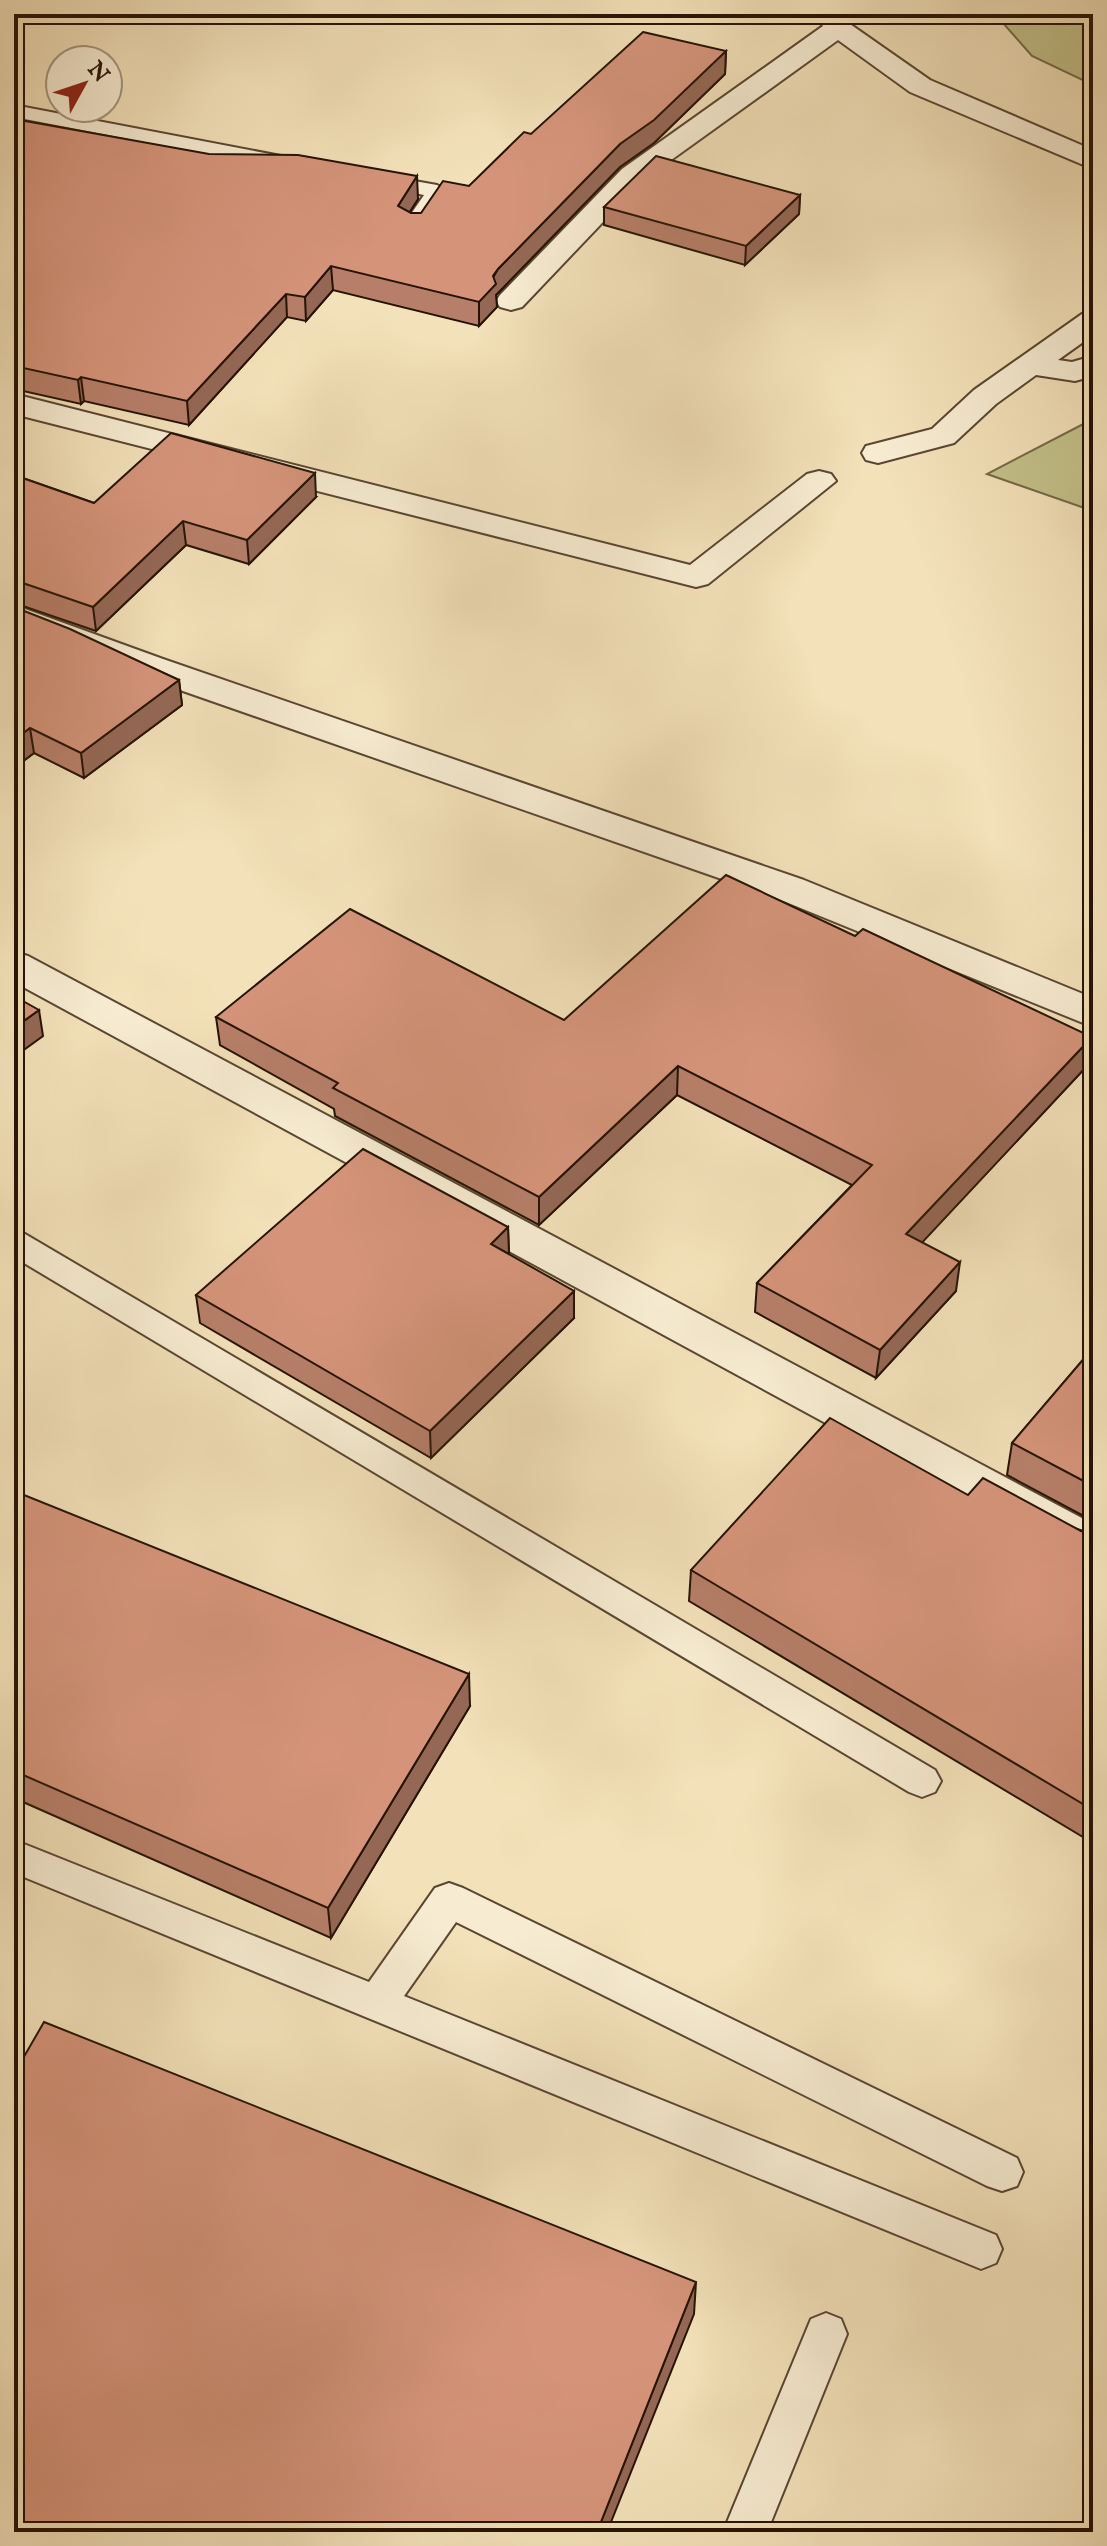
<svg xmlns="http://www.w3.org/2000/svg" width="1107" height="2546" font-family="'IM FELL English',serif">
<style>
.green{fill:#c3c18a;stroke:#756a48;stroke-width:2}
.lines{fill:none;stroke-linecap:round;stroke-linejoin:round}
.lane-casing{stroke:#5a4632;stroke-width:4}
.street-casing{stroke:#5a4632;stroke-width:4}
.lane{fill:#f7ecd2;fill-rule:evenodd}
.street{fill:#f7ecd2;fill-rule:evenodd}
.wall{fill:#b77f69;stroke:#271305;stroke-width:2}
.shaded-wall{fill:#956855;stroke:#271305;stroke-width:2}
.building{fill:#d5947a;stroke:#271305;stroke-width:2}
</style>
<rect width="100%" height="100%" fill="#f3e1b9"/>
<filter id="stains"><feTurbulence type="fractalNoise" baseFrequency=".0025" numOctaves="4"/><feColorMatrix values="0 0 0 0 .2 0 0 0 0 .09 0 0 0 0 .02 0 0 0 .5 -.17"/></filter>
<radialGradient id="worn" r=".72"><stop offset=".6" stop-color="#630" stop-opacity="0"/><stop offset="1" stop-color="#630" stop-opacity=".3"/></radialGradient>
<path class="green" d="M995,14H1093V85L1032,56Z
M1093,419V511L987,474Z"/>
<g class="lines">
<defs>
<path id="lane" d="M14,105L286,157L296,163L286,169L14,117Z
M375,174L437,185L448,191L421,232L413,233L402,227L424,195L368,184L364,180Z
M14,1231L25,1234L935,1770L941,1781L935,1792L922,1797L909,1792L14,1257Z
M14,1840L369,1982L435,1888L449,1883L463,1888L1017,2158L1023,2172L1017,2186L1002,2191L987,2186L456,1922L404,1996L996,2235L1002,2249L996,2263L981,2269L14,1873Z
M826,2313L841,2319L847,2334L767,2532H723L811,2319Z"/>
<path id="street" d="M814,14H841L847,22L930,80L1093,150V169L910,92L838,40L642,181L522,307L511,310L500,307L496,301L500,295L622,169L823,26Z
M1093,312V335L1058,360L1072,362L1093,356V376L1075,381L1036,375L996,404L954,443L878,463L866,460L862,453L866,446L932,429L974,390L1082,314Z
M14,394L690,565L807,474L819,471L831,474L836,481L708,584L696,587L14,414Z
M14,605L163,659L804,880L1093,998V1027L776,898L137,675L14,627Z
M14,952L28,956L1093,1524V1565L1076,1559L14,982Z"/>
</defs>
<use href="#lane" class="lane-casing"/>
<use href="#street" class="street-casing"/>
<use href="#lane" class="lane"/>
<use href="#street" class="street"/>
</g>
<path class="wall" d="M726,51L725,74L654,143L620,167L498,293L496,295L497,307L479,326L333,290L306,321L287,317L189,425L84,401L81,404L14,389V119L418,199L409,213H421L469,186L531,134Z
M800,195L799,214L745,265L604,225V207Z
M14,475L94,503L316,497L249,564L186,545L96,631L14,603Z
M14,607L179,680L182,705L84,778L34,753L14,768Z
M216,1017L564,1020L1087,1066L922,1242L956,1291L876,1378L755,1312L757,1283L852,1185L677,1095L539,1225L335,1116L334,1109L220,1045Z
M508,1227L509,1254L574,1318L431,1458L200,1323L196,1295Z
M1093,1348V1521L1007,1475L1012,1443Z
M14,1491L470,1706L331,1938L14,1798Z
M968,1495L1093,1534V1843L689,1601L691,1570Z"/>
<path class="shaded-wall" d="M726,51L725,74L654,143L620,167L498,293L496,295L497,307L479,326V302L498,269L620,144Z
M417,176L418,199L399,229L398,206Z
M800,195L799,214L745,265L746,246Z
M331,266L333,290L306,321L305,297Z
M286,294L287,317L189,425L187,401Z
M81,377L84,401L81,404L78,380Z
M315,473L316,497L249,564L247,540Z
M183,521L186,545L96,631L93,607Z
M179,680L182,705L84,778L81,753Z
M30,728L34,753L14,768V740Z
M39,1010L43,1036L14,1057V1028Z
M1092,1037L1087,1066L903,1263L906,1234Z
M678,1066L677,1095L539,1225V1197Z
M508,1227L509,1254L491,1244Z
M960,1262L956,1291L876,1378L880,1350Z
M574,1291V1318L431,1458L430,1431Z
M469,1674L470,1706L331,1938L328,1908Z
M696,2282L694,2314L607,2532H597Z"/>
<path class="building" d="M643,32L726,51L654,120L620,144L498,269L493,276L496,284L479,302L331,266L305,297L286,294L187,401L81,377L78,380L14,366V245L17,242H14V119L209,154L298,155L417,176L398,206L411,213H421L443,181L469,186L524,132L531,134Z
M656,156L800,195L746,246L604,207Z
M171,433L315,473L247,540L183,521L93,607L14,580V475L94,503Z
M14,607L70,629L179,680L81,753L30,728L14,740Z
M726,875L855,936L863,929L1092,1037L906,1234L960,1262L880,1350L757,1283L872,1165L678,1066L539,1197L333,1088L338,1083L216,1017L350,909L564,1020Z
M14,996L39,1010L14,1028Z
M363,1149L508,1227L491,1244L574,1291L430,1431L196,1295Z
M1093,1348V1486L1012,1443Z
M830,1418L968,1495L983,1478L1081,1531L1093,1534V1559L1090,1563L1093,1565V1810L691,1570Z
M14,1491L469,1674L328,1908L14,1771Z
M44,2022L696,2282L597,2532H14V2074Z"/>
<rect width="1107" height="2546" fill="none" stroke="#f3e1b9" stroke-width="48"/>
<rect x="16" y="16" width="1075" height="2514" fill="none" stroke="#271305" stroke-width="4"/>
<rect x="24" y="24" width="1059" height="2498" fill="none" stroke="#271305" stroke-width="2"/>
<g transform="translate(84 84) rotate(50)"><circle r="38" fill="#f7ecd2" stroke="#a49580" stroke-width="2"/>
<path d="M0-6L14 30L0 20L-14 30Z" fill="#8f2418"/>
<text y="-12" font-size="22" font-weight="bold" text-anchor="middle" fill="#271305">N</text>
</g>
<rect width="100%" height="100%" filter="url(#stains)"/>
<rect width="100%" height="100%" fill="url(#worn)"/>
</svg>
